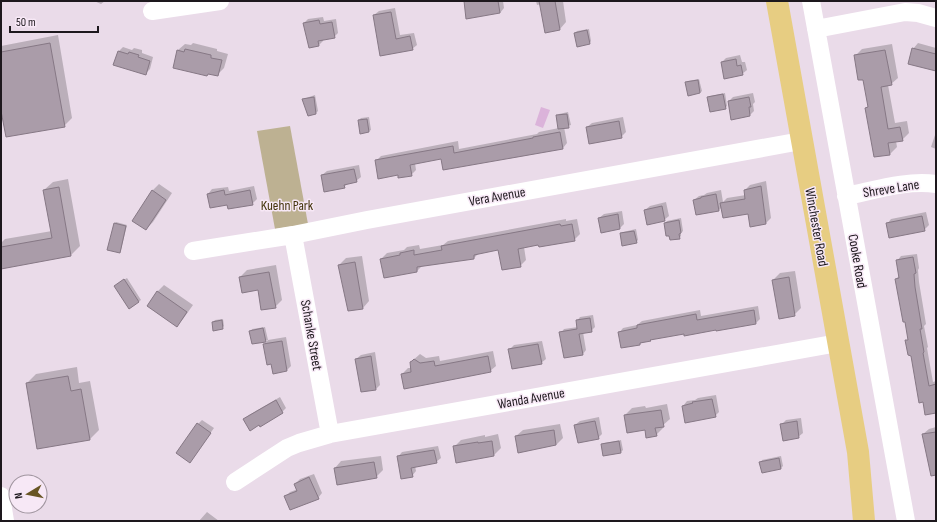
<svg xmlns="http://www.w3.org/2000/svg" width="937" height="522" font-family="'Sofia Sans Condensed',sans-serif">
<style>
.green{fill:#bdb192}
.water{fill:#dbb3da}
.shadow{fill:#0003}
.building{fill:#aa9ca9;stroke:#867885}
.lines{fill:none;stroke-linecap:round;stroke-linejoin:round}
.minor{stroke:#fff;stroke-width:18}
.major{stroke:#e7cd82;stroke-width:22}
.labels{text-anchor:middle;stroke-width:3;stroke-linejoin:round;paint-order:stroke}
.street-label{font-size:14px;fill:#1d181d;stroke:#f7e8f6}
.park-label{font-size:14px;fill:#43340b;stroke:#f7e8f6}
</style>
<rect width="100%" height="100%" fill="#eadbe9"/>
<path class="green" d="M290,126L308,224L275,229L257,131Z"/>
<path class="water" d="M541,107L550,110L543,128L535,125Z"/>
<path class="shadow" d="M94,1H105L101,4Z
M465,1H503L504,8L500,13Z
M536,1H563L566,22L560,29L541,4L537,5Z
M395,8L400,35L414,33L417,45L412,49L381,55L374,15L379,11Z
M323,17L324,21L336,19L338,33L334,37L323,39V41L319,45L304,23L308,19Z
M589,29L591,41L590,43L575,33L577,31Z
M58,35L72,118L64,126L1,105V46Z
M193,43L217,49V51L228,54L224,68L217,75L178,50L185,44L191,45Z
M918,43L936,48V70L913,49Z
M892,44L898,78L891,84L888,85L895,123L907,121L909,133L902,140L896,141L897,147L890,154L875,156L866,108L869,106L864,78L855,56L862,49Z
M123,47L132,50L134,48L142,50V53L153,57L150,69L145,74L119,51Z
M740,55L742,62H745L747,70L742,74L722,62L726,58Z
M699,79L702,91L700,93L686,83L688,81Z
M725,93L727,106L725,108L708,98L710,96Z
M753,93L755,102L753,104L754,111L750,115L729,101L733,97Z
M315,95L318,111L316,113L308,115L304,99L306,98Z
M568,112L571,125L564,127L567,143L563,148L442,158L415,163L416,170L411,175L399,174L376,161L381,156L458,141L459,149L537,134L539,132L559,128L557,116L559,114Z
M369,117L371,130L369,131L359,120L361,118Z
M623,117L626,132L621,137L587,127L592,123Z
M936,132V149L931,147Z
M359,165L361,177L356,181L348,183L344,187L322,175L327,171Z
M68,179L80,246L71,255L1,268V243L5,239L52,231L44,190L53,182Z
M766,181L771,218L766,223L751,226L749,212L722,207L719,210L697,214L694,200L699,196L704,195L707,193L721,190L723,202L727,198L746,195L745,190L750,185Z
M159,184L172,193L153,222L146,229L152,191Z
M254,186L257,199L252,204H228L208,194L212,189L228,187L229,191Z
M666,202L669,216L664,220L645,210L650,206Z
M622,211L624,224L620,228L602,232L599,218L604,214Z
M926,212L929,225L924,230L887,224L891,219Z
M681,218L683,231L681,233V236L679,238L665,223L667,221Z
M566,219V221L577,219L580,234L574,240L524,247L526,260L520,266L499,249L479,253L474,258L422,266L417,271L381,259L387,253L404,250L407,247L419,245L420,249L443,245L448,241Z
M116,222L127,225L121,250L119,252L114,224Z
M636,229L638,240L636,242L621,233L623,232Z
M917,254L919,268L918,270L919,282L926,324L924,326L928,347L927,348L933,382L936,381V412L907,341L909,339L896,279L900,275L897,261L901,256Z
M362,256L369,301L363,308L339,265L346,258Z
M276,265L282,300L275,307L258,289L240,277L247,270Z
M795,271L801,308L794,315L773,280L780,273Z
M127,278L141,300L130,307L117,284Z
M164,285L193,305L183,319L177,325L157,292Z
M758,306L760,319L756,323L684,332L652,338L650,340L642,342L640,344L619,333L623,328L637,325L642,321L700,310L701,316Z
M593,315L595,327L591,331L583,332L586,350L583,354L561,333L564,329L578,327L577,321L580,317Z
M223,319L224,326L222,328L213,322L215,320Z
M265,327L268,340L286,337L291,366L287,370L272,363L264,345L268,340L253,343L251,331L252,329Z
M542,341L546,359L541,363L509,350L514,345Z
M493,351L496,366L490,371L402,374L408,368H412L411,362L420,354L426,358L439,356L440,361Z
M375,352L380,385L376,389L356,359L361,355Z
M77,367L79,383L90,381L99,430L90,439L27,383L36,374Z
M716,395L719,412L715,416L683,406L687,401L695,400L698,398Z
M280,397L286,408L282,412L244,419L249,415Z
M667,404L670,419L662,426L663,428L656,435L625,415L632,408L645,406L646,408Z
M599,417L602,434L598,438L575,425L580,421Z
M801,418L803,433L798,437L781,425L786,420Z
M202,420L214,428L190,462L198,424Z
M560,424L563,438L556,445L519,452L516,436L523,430Z
M936,427V460L923,434L929,429Z
M498,434L501,448L494,455L457,462L454,447L461,440L485,435V437Z
M621,440L623,450L621,452L602,444L604,443Z
M438,446L441,458L436,462L415,466L416,471L412,476L398,457L402,452Z
M381,456L383,470L376,477L335,468L341,461Z
M781,456L783,466L781,468L763,471L761,462L762,460Z
M314,474L322,493L318,498L286,496L290,492L298,489L295,484L300,479Z
M207,512L219,521H199Z"/>
<path class="building" d="M464,1H498L500,13L466,19Z
M539,1H555L560,30L545,33Z
M391,12L396,39L410,36L413,50L380,56L373,15Z
M319,20L320,24L332,22L335,38L318,41L319,46L309,48L303,23Z
M587,30L590,44L577,47L574,33Z
M50,43L65,127L6,137L1,111V52Z
M912,48L936,54V71L908,64Z
M185,49L211,55V58L222,60L218,76L208,74L207,76L173,68L177,50L184,52Z
M885,50L892,85L881,87L888,129L900,127L903,141L888,143L890,155L874,157L865,108L868,107L863,80H858L854,55Z
M118,51L128,54L129,52L139,55L138,57L150,61L146,75L113,65Z
M736,59L737,66L741,65L743,75L724,79L721,62Z
M698,80L700,93L688,96L685,82Z
M723,94L726,109L710,112L707,97Z
M314,97L316,114L308,116L302,99Z
M749,97L751,107H749L750,116L731,120L728,101Z
M567,114L569,128L558,129L556,115Z
M367,119L369,132L360,134L358,120Z
M619,121L622,138L589,144L586,127Z
M560,132L563,149L443,170L441,159L410,165L412,176L398,178V175L378,179L375,160L453,146L454,153L533,138V137Z
M354,169L357,182L344,185L345,188L324,192L321,175Z
M761,186L766,224L750,227L748,214L723,218L720,203L745,199L744,190Z
M59,187L71,256L1,269V247L52,238L43,190Z
M152,190L166,200L146,230L132,221Z
M224,190L225,195L250,190L253,205L228,209L227,205L210,208L207,194Z
M716,194L719,211L696,215L693,200L701,198V197Z
M662,206L665,221L647,225L644,210Z
M618,214L620,229L601,233L598,218Z
M922,216L925,231L889,238L886,223Z
M679,220L681,233L679,234L680,239L670,240L669,236H666L664,223Z
M114,223L126,226L120,253L107,250Z
M560,224L561,226L572,224L575,241L539,247L538,245L518,249L521,267L502,270L498,250L474,255V259L417,267V272L384,278L380,259L400,255V253L414,250V255L442,250L441,246Z
M634,231L637,243L622,246L620,233Z
M913,257L916,273L914,274L915,287L922,329H920L924,352L923,353L929,386L936,384V413L925,415L923,402L919,403L911,356L908,355L905,340H908L905,322H903L895,279L899,278L896,260Z
M355,262L363,309L348,311L338,265Z
M269,272L276,308L261,310L258,290L242,293L239,277Z
M789,277L795,316L779,319L772,280Z
M124,279L139,302L129,309L114,286Z
M157,291L187,312L177,327L147,306Z
M754,310L756,324L716,331V330L684,336V334L650,340L651,341L640,343V345L621,348L618,332L637,328V325L696,314L697,320Z
M590,318L592,332L579,334L583,355L564,358L559,332L577,329L576,320Z
M222,320L223,329L213,331L212,322Z
M263,328L266,342L252,344L249,331Z
M282,341L287,371L273,374L271,364L267,365L263,344Z
M538,344L542,364L512,369L508,349Z
M371,356L376,390L361,392L355,359Z
M488,356L491,372L404,389L401,374L411,372L410,362L412,361L414,359L420,363L434,361L435,366Z
M68,376L71,391L81,389L90,440L37,449L26,383Z
M712,399L716,417L685,423L682,406L693,403L692,402Z
M276,400L283,413L260,427L259,425L250,431L243,419Z
M661,410L664,427L655,428L657,436L646,438L645,430L627,433L624,415Z
M595,421L599,439L578,443L574,425Z
M797,421L799,438L783,441L780,424Z
M197,423L211,433L190,463L176,453Z
M554,430L556,445L518,453L515,436Z
M936,432V475L931,476L922,434Z
M492,441L494,456L456,463L453,446L478,442V443Z
M619,441L621,453L603,456L601,444Z
M434,450L437,463L411,468L413,477L401,479L397,456Z
M779,458L781,469L762,473L759,462Z
M374,462L377,478L337,485L334,468Z
M309,477L319,499L290,510L284,496L297,491L294,484Z"/>
<g class="lines">
<path class="minor" d="M811,1L906,521
M152,11L220,1
M816,29L905,12L918,13L936,18
M846,196C876,190 906,180 936,184
M293,235L330,434
M193,251L293,235L367,220L801,141
M235,482L287,448L299,443L330,434L838,343
M1,496L5,521"/>
<path class="major" d="M777,1L858,452L864,521"/>
</g>
<g class="labels">
<g class="street-label">
<text transform="translate(891 188) rotate(-9)" y="5">Shreve Lane</text>
<text transform="translate(497 196) rotate(-10)" y="5">Vera Avenue</text>
<text transform="translate(817 227) rotate(80)" y="5">Winchester Road</text>
<text transform="translate(858 261) rotate(80)" y="5">Cooke Road</text>
<text transform="translate(312 335) rotate(80)" y="5">Schanke Street</text>
<text transform="translate(531 398) rotate(-10)" y="5">Wanda Avenue</text>
</g>
<g class="park-label">
<text x="287" y="210">Kuehn Park</text>
</g>
</g>
<rect width="937" height="522" fill="none" stroke="#1d181d" stroke-width="4"/>
<g transform="translate(28 494) rotate(260)"><circle r="19" fill="#f7e8f6" stroke="#a0959f"/>
<path d="M0-3L7 15L0 10L-7 15Z" fill="#685524"/>
<text y="-6" font-size="11" font-weight="bold" text-anchor="middle" fill="#1d181d">N</text>
</g>
<path d="M10 26v6h88v-6" fill="none" stroke="#1d181d" stroke-width="2"/>
<text x="16" y="26" font-size="12" fill="#1d181d" stroke="#f7e8f6" stroke-width="3" paint-order="stroke">50 m</text>
</svg>
